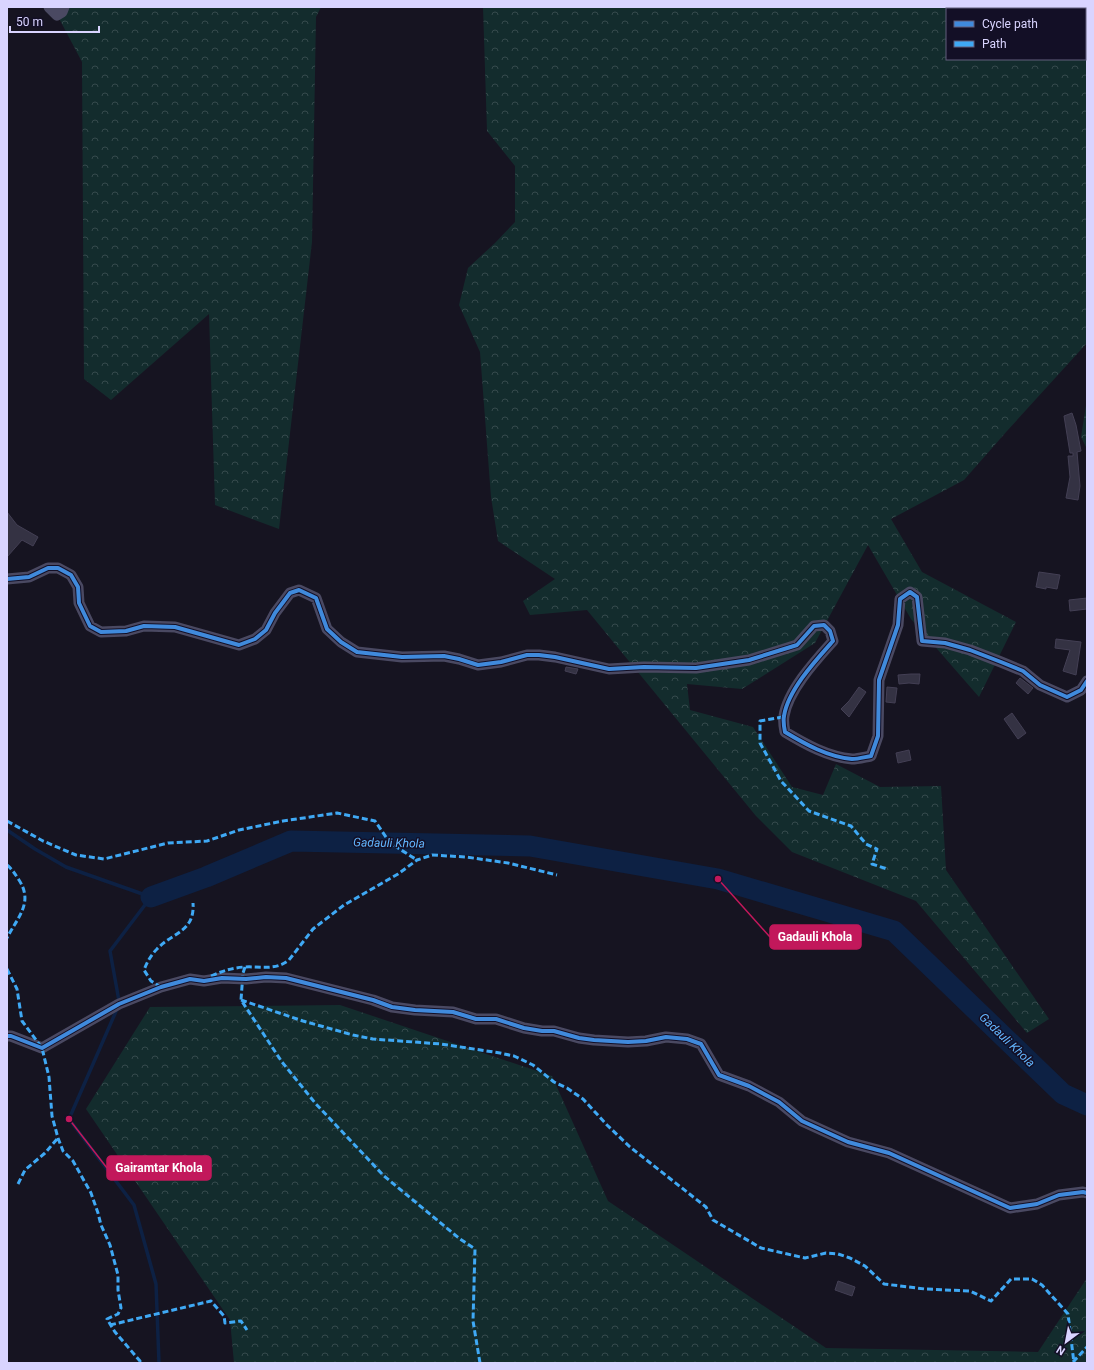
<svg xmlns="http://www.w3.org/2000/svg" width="1094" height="1370" font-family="Roboto,sans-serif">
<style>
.forest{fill:url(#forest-crowns);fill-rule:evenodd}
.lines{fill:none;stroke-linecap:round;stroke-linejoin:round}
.stream{stroke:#0d2144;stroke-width:3.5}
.river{stroke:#0d2144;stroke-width:21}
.building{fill:#343243;stroke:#433f54}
.minor{stroke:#4a4962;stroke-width:11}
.quiet{stroke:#3fa9f5;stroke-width:3;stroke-dasharray:6 3;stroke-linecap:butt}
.cycleway-casing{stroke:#130f26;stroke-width:6}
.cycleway{stroke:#408adc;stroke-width:4}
.labels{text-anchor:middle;stroke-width:3;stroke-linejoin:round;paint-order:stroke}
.water-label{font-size:12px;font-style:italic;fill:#62b6ff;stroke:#130f26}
.leader{fill:none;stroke:#c2185b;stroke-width:1.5}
.callout-dot{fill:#c2185b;stroke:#130f26;stroke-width:1.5}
.callout{fill:#c2185b;stroke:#c2185b;stroke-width:1.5}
.callout-label{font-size:12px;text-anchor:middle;font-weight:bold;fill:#fff}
</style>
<defs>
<pattern id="forest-crowns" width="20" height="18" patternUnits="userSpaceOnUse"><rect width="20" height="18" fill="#132c2d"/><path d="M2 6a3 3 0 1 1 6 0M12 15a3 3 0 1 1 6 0" fill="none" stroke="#354a4c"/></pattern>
</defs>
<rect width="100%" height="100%" fill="#161421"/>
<path class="forest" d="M53,7H321L316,17L312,242L279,529L215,505L209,314L111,400L84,379L82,62Z
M483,7H1087V343L1007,431L964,480L891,519L922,572L1016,622L979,697L911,619L868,545L815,643L742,689L687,684L690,710L753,727L792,787L823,795L836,764L880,787L941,786L946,870L1049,1019L1027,1033L916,901L792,852L756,816L587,610L530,615L523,601L555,579L498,541L491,497L480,352L459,305L468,268L495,243L515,222V166L487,131ZM947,9H1085V59H947Z
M1087,399V449L1081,437Z
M340,1005L552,1076L608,1201L826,1348L1038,1352L1087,1278V1363H234L230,1320L86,1109L150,1007Z"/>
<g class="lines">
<path class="stream" d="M7,830L35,849L66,867L151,897L110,951L119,1001
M117,1009L69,1119L134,1205L156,1284L159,1363"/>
<path class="river" d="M151,897L206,877L291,841L530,846L718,879L894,931L1063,1094L1087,1105"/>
</g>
<path class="building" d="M1072,413L1076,425L1081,451L1077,452L1080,486L1078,500L1066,498L1070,477L1068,456H1073V453H1070L1064,416Z
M7,512L17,525L38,537L33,546L22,540L7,557Z
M1039,572L1060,575L1057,589L1046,587V589L1036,587Z
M1087,598V609L1070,611L1069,600Z
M1056,639L1081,642L1076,675L1063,671L1070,650L1055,648Z
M566,667L578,669L576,674L565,671Z
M911,674H920L919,684L909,683L899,684L898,675Z
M1020,678L1033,688L1028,694L1016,683Z
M859,687L866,692L849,717L841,709L849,701Z
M887,687L897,688L895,703L886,702Z
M1012,713L1026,733L1018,739L1004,719Z
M909,750L911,760L898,763L896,753Z
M838,1281L855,1287L852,1296L835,1290Z"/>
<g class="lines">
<path class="minor" d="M49,7L57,15L62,12L64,7
M7,579L29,577L48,568H58L71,575L78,587L79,603L90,626L101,632L126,631L144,626L175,627L239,645L255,639L266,630L275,613L290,593L299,590L316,598L327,629L341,642L357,652L402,657L444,656L459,659L478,665L501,662L527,655H539L555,657L609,669L644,667L696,668L749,660L797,645L814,626L824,625L830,631L833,641C816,660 788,690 784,716C783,721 784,727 785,732C805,744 828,757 852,759C858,759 865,757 871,756L878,736L879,680L898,625L900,599L910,592L917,597L922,641L945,643L970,650L1001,662L1023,671L1040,685L1067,697L1081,690L1087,681
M7,1036H11L42,1048L119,1004L161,987L190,979L204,981L222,978L246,979L266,977L286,978L373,1000L392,1007L415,1010L453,1012L476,1019H496L524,1028L542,1031H554L579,1038L594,1040L628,1042L646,1041L666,1037L687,1039L701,1044L719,1075L749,1086L779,1102L802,1121L848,1142L889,1153L1010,1208L1037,1204L1059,1195L1083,1192L1087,1193"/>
<path class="quiet" d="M783,717L760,721V743L781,781L809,811L851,826L866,844L877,849L872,864L887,869
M7,821L43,841L76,855L104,859L168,843L207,841L239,830L283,821L337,813L375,821L390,843L417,860
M7,865C12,869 15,874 19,880C34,903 17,918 7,938
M245,967L243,973L241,1000L282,1062L316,1104L384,1176L460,1239L475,1249L473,1321L480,1363
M7,969L17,989L22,1021L42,1048L49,1077L52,1116L58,1138L63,1151L73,1161L91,1193L98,1213L101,1225L110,1245L118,1275V1290L121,1308L118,1314L107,1319L115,1332L140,1361L139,1363
M211,976C222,971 232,968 244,967C261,966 275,971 289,960L313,929L344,905L398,874L417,860L432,855L466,857L508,863L557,875
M161,987L151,981L144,970C147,962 151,955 157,949C173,932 195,932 193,903
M241,1000L303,1021L353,1035L373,1039L441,1044L500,1053L514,1056L533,1065L554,1082L567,1088L583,1099L607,1125L630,1147L706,1207L713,1220L761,1248L805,1258L826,1253L838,1254L850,1258L865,1266L884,1284L925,1289L970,1291L991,1301L1011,1279H1032L1042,1285L1068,1314L1074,1363
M18,1184L25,1170L45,1153L58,1138
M110,1325L211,1301L224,1316L225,1323L241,1321L247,1330
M1073,1362L1087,1347"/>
<defs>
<path id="cycleway" d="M7,579L29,577L48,568H58L71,575L78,587L79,603L90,626L101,632L126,631L144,626L175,627L239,645L255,639L266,630L275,613L290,593L299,590L316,598L327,629L341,642L357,652L402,657L444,656L459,659L478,665L501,662L527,655H539L555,657L609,669L644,667L696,668L749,660L797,645L814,626L824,625L830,631L833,641C816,660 788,690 784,716C783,721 784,727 785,732C805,744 828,757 852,759C858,759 865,757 871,756L878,736L879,680L898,625L900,599L910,592L917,597L922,641L945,643L970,650L1001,662L1023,671L1040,685L1067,697L1081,690L1087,681
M7,1036H11L42,1048L119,1004L161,987L190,979L204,981L222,978L246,979L266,977L286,978L373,1000L392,1007L415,1010L453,1012L476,1019H496L524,1028L542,1031H554L579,1038L594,1040L628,1042L646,1041L666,1037L687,1039L701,1044L719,1075L749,1086L779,1102L802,1121L848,1142L889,1153L1010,1208L1037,1204L1059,1195L1083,1192L1087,1193"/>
</defs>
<use href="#cycleway" class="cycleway-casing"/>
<use href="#cycleway" class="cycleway"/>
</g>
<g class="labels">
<g class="water-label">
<text transform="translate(389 843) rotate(1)" y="4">Gadauli Khola</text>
<text transform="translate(1007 1040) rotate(44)" y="4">Gadauli Khola</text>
</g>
</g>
<path class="leader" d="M718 879L770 937M69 1119L107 1168"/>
<g class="callout-dot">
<circle cx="718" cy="879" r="4"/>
<circle cx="69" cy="1119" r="4"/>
</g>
<g class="callout">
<rect x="770" y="925" width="91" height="24" rx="4"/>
<rect x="107" y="1156" width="104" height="24" rx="4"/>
</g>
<g class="callout-label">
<text x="815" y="941">Gadauli Khola</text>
<text x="159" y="1172">Gairamtar Khola</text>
</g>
<rect width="1094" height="1370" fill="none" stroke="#d9d4ff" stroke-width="16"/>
<rect x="946" y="8" width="140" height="52" fill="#130f26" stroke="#625e7d"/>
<rect x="954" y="21" width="20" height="6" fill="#408adc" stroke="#625e7d"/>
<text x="982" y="28" font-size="12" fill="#d9d4ff">Cycle path</text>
<rect x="954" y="41" width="20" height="6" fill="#3fa9f5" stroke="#625e7d"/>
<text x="982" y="48" font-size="12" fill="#d9d4ff">Path</text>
<g transform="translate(1066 1342) rotate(212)" stroke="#130f26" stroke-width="3" paint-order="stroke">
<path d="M0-3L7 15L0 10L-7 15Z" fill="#d9d4ff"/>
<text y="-6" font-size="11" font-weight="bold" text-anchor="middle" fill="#d9d4ff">N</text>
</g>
<path d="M10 26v6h89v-6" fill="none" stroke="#d9d4ff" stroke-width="2"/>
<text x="16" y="26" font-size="12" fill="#d9d4ff" stroke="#130f26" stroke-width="3" paint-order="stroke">50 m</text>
</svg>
